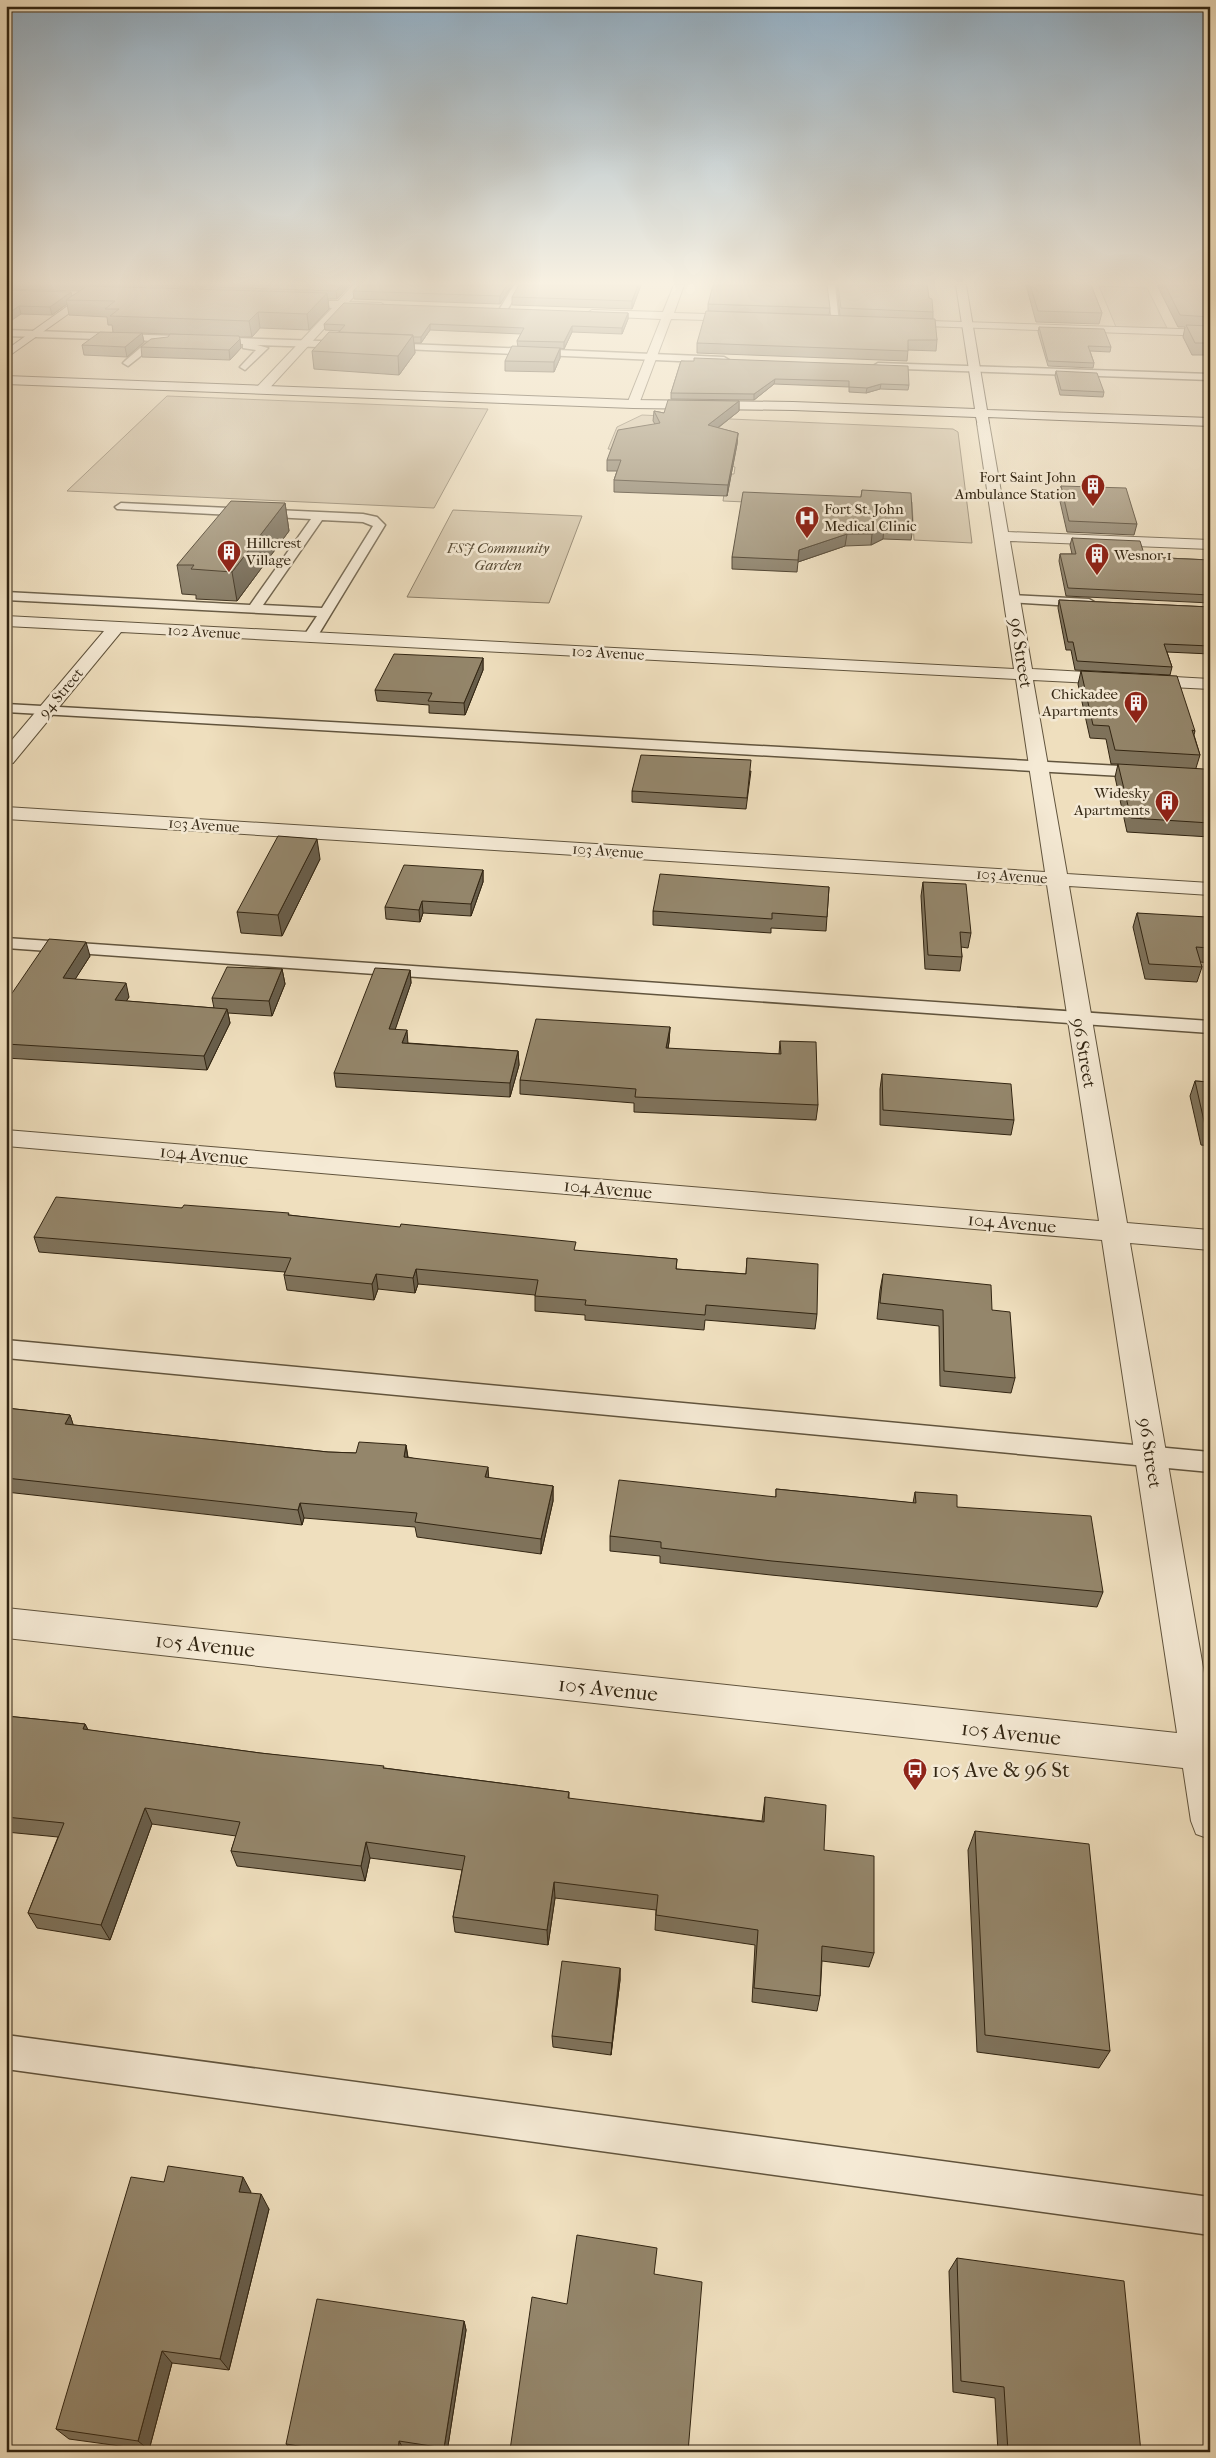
<svg xmlns="http://www.w3.org/2000/svg" width="1216" height="2458" font-family="'IM FELL French Canon',serif">
<style>
.green{fill:#cfbfa1;stroke:#80725a}
.lines{fill:none;stroke-linecap:round;stroke-linejoin:round}
.lane-casing{stroke:#61543d;stroke-width:3}
.street-casing{stroke:#61543d;stroke-width:2}
.secondary-casing{stroke:#322512;stroke-width:2}
.lane{fill:#f5ead5;fill-rule:evenodd}
.street{fill:#f5ead5;fill-rule:evenodd}
.secondary{fill:#f5ead5;fill-rule:evenodd}
.wall{fill:#7f735c;stroke:#322512}
.shaded-wall{fill:#685e4b;stroke:#322512}
.building{fill:#94866b;stroke:#322512}
.labels{text-anchor:middle;stroke-width:5;stroke-linejoin:round;paint-order:stroke}
.far-poi-label{font-size:15px;fill:#322512;stroke:#f5ead5;text-anchor:end}
.far-park-label{font-size:15px;font-style:italic;fill:#594c36;stroke:#f5ead5}
.far-street-label{font-size:15px;fill:#322512;stroke:#f5ead5}
.street-label{font-size:18px;fill:#322512;stroke:#f5ead5}
.near-street-label{font-size:21px;fill:#322512;stroke:#f5ead5}
.near-poi-label{font-size:21px;fill:#322512;stroke:#f5ead5;text-anchor:start}
</style>
<rect width="100%" height="100%" fill="#efdfbe"/>
<filter id="stains"><feTurbulence type="fractalNoise" baseFrequency=".004" numOctaves="4"/><feColorMatrix values="0 0 0 0 .2 0 0 0 0 .09 0 0 0 0 .02 0 0 0 .5 -.17"/></filter>
<radialGradient id="worn" r=".72"><stop offset=".6" stop-color="#630" stop-opacity="0"/><stop offset="1" stop-color="#630" stop-opacity=".3"/></radialGradient>
<path class="green" d="M1099,286L1147,288L1167,328L1116,327Z
M167,396L488,409L434,508L67,491Z
M642,415L953,429L958,432L972,543L914,540L912,502L858,507L723,501L727,474H734L735,467L640,451L608,449L617,427Z
M453,510L582,516L549,603L407,597Z"/>
<g class="lines">
<defs>
<path id="lane" d="M514,285H522L506,312H500L499,310Z
M827,285H835L839,323L832,321Z
M6,330L349,342L354,345L349,348L257,345L268,348L245,370L240,367L256,350L243,348V344L170,341L169,345L152,347L128,366L123,363L125,361L146,343L159,341L6,336Z
M384,343L724,357L729,360L724,363L381,348L379,346Z
M878,363L1210,374V380L875,368L873,366Z
M121,503L363,514L377,517L385,525L317,637L310,641L303,637L317,616L6,600V592L250,605L311,519L117,509L115,507ZM322,520L363,522L373,526L322,608L263,605Z
M1012,595L1089,599L1096,603L1089,607L1007,602L1005,599L1007,596Z
M6,704L1210,771V781L6,712Z
M6,938L1210,1021V1033L6,948Z
M6,1340L1210,1452V1472L6,1358Z
M6,2035L1210,2197V2235L6,2069Z"/>
<path id="street" d="M353,285H364L349,302L381,303L386,306L381,309L343,308L265,393H257L255,390L257,387L332,308L292,306L287,303L288,301H338Z
M674,285H684L674,313L741,315L746,318L741,321L671,319L639,404L637,407H629L627,404L661,319L592,316L587,313L592,310L663,312Z
M899,320L1210,330V336L895,325L894,323Z
M983,419L989,423L1008,532L1210,540V549L1010,541L1032,669L1210,679V689L1033,680L1067,874L1210,883V895L1069,886L1127,1223L1210,1230V1250L1130,1243L1210,1708V1839L1196,1834L1191,1821L1183,1768L6,1638V1608L1177,1733L1102,1240L6,1146V1130L1099,1221L1047,885L6,819V807L1045,872L1016,679L121,632L13,763L6,765V747L104,631L6,626V616L1014,669L977,423Z"/>
<path id="secondary" d="M97,285H109L6,358V350Z
M956,285H966L987,410L1210,418V426L988,417L989,423L983,427L978,426L976,417L793,410L633,408L6,384V376L633,400L793,402L975,409Z"/>
</defs>
<use href="#lane" class="lane-casing"/>
<use href="#street" class="street-casing"/>
<use href="#secondary" class="secondary-casing"/>
<use href="#lane" class="lane"/>
<use href="#street" class="street"/>
<use href="#secondary" class="secondary"/>
</g>
<path class="wall" d="M6,285H94L93,286H102V285H350L337,299H328L329,309L309,330L260,328L252,337H239L241,348L230,360L142,357L141,347L193,335L142,333L144,342L127,357L84,355L82,345L113,332L112,325H108L107,317L69,315L67,304L52,315L21,314L6,290L72,296L80,291L6,289Z
M359,285H512L500,304L354,299L353,291Z
M641,285L632,309L512,305V297Z
M837,285H927L929,298L933,312V319L937,340L936,351L908,350L907,361L697,353V343L840,316Z
M1026,285H1091L1102,313L1099,324L1036,322Z
M1157,285H1210V358L1208,355H1192L1183,337L1185,327H1178Z
M708,304L830,308L829,315L708,311Z
M628,313V319L622,334L572,332L564,349L560,348V358L554,372L505,371V361L518,347L517,341L521,334L430,330L421,343H414L415,353L399,375L314,369L312,351L340,331L325,330L324,324Z
M1039,327L1111,347L1110,352L1090,351L1094,363L1093,368L1048,366L1038,332Z
M681,361L909,385L908,390L880,389L866,393L849,392V387L774,384L754,400L671,399V393Z
M1056,371L1104,392L1103,397L1060,395L1055,376Z
M739,401V411L718,428L738,433L737,444L727,496L614,492V480L617,471H607V460L655,424L653,421L654,411L664,413Z
M1061,486L1137,524L1134,535L1067,532L1059,497Z
M862,490L913,528L911,540L883,539L871,545L845,546L798,562L797,572L732,569V557L861,497Z
M285,503L289,531L237,601L196,599V595L182,594L177,565Z
M1072,538L1145,557L1210,560V603L1066,596L1059,561L1060,554H1072L1070,545Z
M1059,600L1210,607V654L1167,652L1172,667L1170,675L1075,670L1071,650H1066L1058,608Z
M483,658V670L465,715L429,713V705L377,701L375,690Z
M1081,671L1195,731L1194,735L1200,755L1196,768L1210,787V837L1127,832L1115,777L1118,764H1111L1106,739L1090,738L1078,684Z
M751,771L746,809L632,802V791Z
M320,859L282,936L241,933L237,912Z
M483,870V882L471,916L423,913L420,922L386,919L385,907Z
M923,882L971,933L968,948L961,947L962,957L960,971L925,969L921,896Z
M829,887L826,931L771,928V933L653,925V911Z
M1137,913L1210,927V963L1200,962L1202,967L1197,982L1145,979L1133,927Z
M90,956L75,979L129,997L126,1001L214,1008L212,998L282,969L285,984L272,1016L228,1013L230,1023L207,1070L6,1058V1002Z
M410,970L411,983L395,1029L408,1043L518,1051L519,1065L510,1097L336,1087L334,1073Z
M670,1027L669,1042L668,1049L779,1054L780,1041L818,1105L816,1120L634,1112V1103L520,1094V1080Z
M882,1074L1014,1120L1011,1135L880,1125V1089Z
M1195,1081L1210,1082V1146L1201,1145L1190,1096Z
M182,1208L289,1215L576,1251L677,1259L676,1269L746,1274L747,1258L817,1314L815,1329L705,1320L704,1330L585,1320V1315L535,1311V1295L418,1284L415,1293L378,1289L374,1300L287,1290L284,1275L285,1272L39,1252L34,1237Z
M883,1274L992,1310L1015,1378L1011,1393L940,1386L939,1326L877,1319L880,1290Z
M6,1408L70,1415L73,1425L328,1452L356,1453L406,1445L408,1457L489,1478L553,1486V1501L541,1554L417,1537L415,1527L304,1518L302,1525L6,1492Z
M776,1489L913,1503L915,1492L957,1507L1103,1592L1097,1607L771,1575L660,1563V1556L610,1551V1536L776,1497Z
M6,1716L85,1724L88,1730L260,1753L384,1768L569,1792V1799L762,1821L765,1797L824,1850L874,1953L869,1967L822,1961L820,1996L817,2011L752,2002L755,1945L655,1930L656,1910L555,1898L548,1945L455,1932L453,1917L462,1870L370,1858L365,1881L237,1866L231,1851L236,1836L152,1824L110,1940L37,1928L28,1913L58,1837L6,1832Z
M975,1831L1110,2051L1099,2068L977,2052L968,1850Z
M620,1968V1980L611,2055L553,2047L552,2036Z
M164,2182L251,2192L250,2193L269,2209L229,2370L172,2363L149,2450L69,2439L56,2429Z
M957,2258L1141,2452H998L995,2398L953,2392L949,2271Z
M464,2321L466,2330L447,2452H430L403,2448L402,2452H299L292,2451L286,2444Z"/>
<path class="shaded-wall" d="M342,285H350L337,299L336,291Z
M507,285H512L500,304V296Z
M638,285H641L632,309V301Z
M71,292L73,300H66L67,304L52,315L50,307Z
M327,293L329,309L309,330L307,314Z
M19,306L21,314L6,324V315Z
M258,312L260,328L252,337L249,321Z
M628,313V319L622,334V328Z
M430,324V330L421,343V337Z
M572,326V332L564,349V342Z
M142,333L144,342L127,357L125,347Z
M413,335L415,353L399,375L398,356Z
M240,339L241,348L230,360L229,350Z
M560,348V358L554,372V362Z
M775,379L774,384L754,400V394Z
M881,384L880,389L866,393L867,388Z
M739,401V411L707,436L708,425Z
M738,433L737,444L727,496L728,485Z
M285,503L289,531L237,601L232,572Z
M884,527L883,539L871,545L872,534Z
M847,534L845,546L798,562L799,550Z
M483,658V670L465,715L464,703Z
M317,839L320,859L282,936L278,915Z
M483,870V882L471,916V904Z
M422,901L423,913L420,922L419,910Z
M86,942L90,956L67,992L63,978Z
M282,969L285,984L272,1016L269,1001Z
M410,970L411,983L391,1042L389,1029Z
M126,983L129,997L118,1014L115,1000Z
M227,1009L230,1023L207,1070L204,1056Z
M670,1027L669,1042L665,1063L666,1048Z
M407,1030L408,1044L402,1043Z
M518,1051L519,1065L510,1097V1083Z
M416,1269L418,1284L415,1293L413,1278Z
M376,1274L378,1289L374,1300L372,1284Z
M70,1415L75,1430L65,1424Z
M406,1445L408,1460L404,1457Z
M488,1467L489,1482L485,1477Z
M553,1486V1501L541,1554V1539Z
M300,1503L304,1518L302,1525L298,1510Z
M85,1724L93,1740L83,1729Z
M145,1808L152,1824L110,1940L101,1925Z
M366,1842L370,1858L365,1881L361,1866Z
M554,1882L555,1898L548,1945L547,1930Z
M620,1968V1980L611,2055L612,2043Z
M243,2177L251,2192L247,2207L239,2192Z
M261,2194L269,2209L229,2370L220,2359Z
M464,2321L466,2330L447,2452H445L444,2448Z
M162,2351L172,2363L149,2450L138,2441Z
M399,2441L403,2448L402,2452H398Z"/>
<path class="building" d="M150,285H342L336,291Z
M359,285H507L500,296L353,291Z
M519,285H638L632,301L512,297Z
M713,285H827L830,308L708,304Z
M838,285H927L929,298L932,299L933,312L841,308Z
M1030,285H1091L1102,313L1038,311Z
M1165,285H1210V317L1180,315Z
M87,286L327,293L307,314L258,312L249,321L110,316L119,309H105L115,301L66,300Z
M6,290L71,292L50,307L19,306L6,315Z
M344,303L628,313L622,328L572,326L564,342L517,341L524,328L430,324L421,337H413V335L339,332L345,325L324,324Z
M706,311L935,319L937,340H908V351L697,343Z
M1186,325L1210,326V343H1195Z
M1039,327L1104,329L1111,347L1088,346L1094,363L1048,361Z
M100,332L142,333L125,347L82,345Z
M329,332L413,335L398,356L312,351Z
M170,334L239,336L240,339L229,350L141,347L151,339L168,337Z
M512,346L560,348L554,362L505,361Z
M694,358L908,366L909,385L881,384L867,388L849,387V381L775,379L754,394L671,393L681,361H694Z
M1056,371L1097,373L1104,392L1061,390Z
M668,400L739,401L708,425L738,433L728,485L614,480L621,460H607L618,430L660,423L654,411L664,413Z
M1061,486L1126,488L1137,524L1069,521Z
M862,490L911,493L913,528L884,527L872,534H847L799,550L798,560L732,557L743,492L861,497Z
M231,501L285,503L232,572L191,569L194,565H177Z
M1072,538L1140,541L1145,557L1210,560V595L1068,588L1060,554H1076Z
M1059,600L1210,607V646L1164,644L1172,667L1077,661L1073,642H1068Z
M394,654L483,658L464,703L428,701L432,693L375,690Z
M1081,671L1177,676L1195,731L1192,730L1200,755L1115,750L1109,726L1093,725Z
M641,755L751,760L747,798L632,791Z
M1118,764L1204,769L1210,787V823L1131,818Z
M278,836L317,839L278,915L237,912Z
M404,865L483,870L471,904L422,901L419,910L385,907Z
M660,874L829,887L827,917L772,913V919L653,911Z
M923,882L966,884L971,933L960,932L962,957L928,955Z
M1137,913L1207,917L1210,927V948L1196,947L1202,967L1149,964Z
M49,939L86,942L63,978L126,983L115,1000L227,1009L204,1056L6,1044V1002Z
M227,967L282,969L269,1001L212,998Z
M375,968L410,970L389,1029L407,1030L402,1043L518,1051L510,1083L334,1073Z
M536,1019L670,1027L666,1048L781,1054L780,1041L816,1042L818,1105L635,1097L636,1089L520,1080Z
M882,1074L1011,1084L1014,1120L883,1110Z
M1195,1081L1210,1082V1130H1206Z
M56,1197L182,1208L184,1205L289,1213L288,1215L400,1227L401,1224L576,1242L574,1250L677,1259L676,1269L746,1274L747,1258L818,1264L817,1314L706,1305L705,1315L585,1305L586,1300L535,1296L538,1280L416,1269L413,1278L376,1274L372,1284L284,1275L291,1258L34,1237Z
M883,1274L991,1285L992,1310L1010,1312L1015,1378L944,1371L943,1310L880,1303Z
M6,1408L70,1415L65,1424L328,1452L356,1453L359,1442L406,1445L404,1457L488,1467L485,1477L553,1486L541,1539L415,1522L417,1513L300,1503L298,1510L6,1478Z
M619,1480L776,1497V1489L916,1503L915,1492L957,1495V1507L1091,1516L1103,1592L772,1561L661,1548V1542L610,1536Z
M6,1716L85,1724L83,1729L260,1753L384,1766L383,1768L569,1792L568,1798L764,1822L765,1797L826,1805L824,1850L874,1856V1953L822,1946L820,1996L754,1988L758,1930L656,1915L658,1895L554,1882L547,1930L453,1917L465,1856L366,1842L361,1866L231,1851L240,1822L145,1808L101,1925L28,1913L64,1823L6,1817Z
M975,1831L1089,1844L1110,2051L985,2035Z
M562,1961L620,1968L612,2043L552,2036Z
M168,2166L243,2177L239,2192L261,2194L220,2359L162,2351L138,2441L56,2429L131,2177L164,2182Z
M577,2235L657,2248L654,2274L702,2282L688,2452H517L510,2450L532,2297L567,2304Z
M957,2258L1124,2281L1141,2452H1008L1004,2387L961,2381Z
M317,2299L464,2321L444,2448L399,2441L398,2452H336L286,2444Z"/>
<linearGradient id="sky" x2="0" y2="1"><stop stop-color="#91acc0"/><stop offset="0.45" stop-color="#f8f1e2"/><stop offset="1" stop-color="#f8f1e2" stop-opacity="0"/></linearGradient>
<rect width="1216" height="629" fill="url(#sky)"/>
<defs>
<symbol id="building-pin" viewBox="-11 -11 22 30"><path d="M0 17L-7.5 6A9.5 9.5 0 1 1 7.5 6Z" fill="#8f2418" stroke="#f5ead5"/><path d="M-4-6H4V6H1V3H-1V6H-4ZM-2.5-4.3h1.7v1.8h-1.7ZM.8-4.3h1.7v1.8H.8ZM-2.5-1h1.7V.8h-1.7ZM.8-1h1.7V.8H.8Z" fill="#fff"/></symbol>
<symbol id="hospital-pin" viewBox="-11 -11 22 30"><path d="M0 17L-7.5 6A9.5 9.5 0 1 1 7.5 6Z" fill="#8f2418" stroke="#f5ead5"/><path d="M-5-5h3v3.5h4V-5h3V5h-3V1.5h-4V5h-3Z" fill="#fff"/></symbol>
<symbol id="bus-pin" viewBox="-11 -11 22 30"><path d="M0 17L-7.5 6A9.5 9.5 0 1 1 7.5 6Z" fill="#8f2418" stroke="#f5ead5"/><path d="M-5-6H5V4H4V6H2V4H-2V6H-4V4H-5ZM-3.5-4V0h7V-4ZM-3.5 1.2v1.5H-2V1.2ZM2 1.2v1.5H3.5V1.2Z" fill="#fff"/></symbol>
</defs>
<g fill-rule="evenodd">
<use href="#building-pin" x="1079" y="472" width="28" height="38"/>
<use href="#hospital-pin" x="793" y="504" width="28" height="38"/>
<use href="#building-pin" x="215" y="538" width="28" height="38"/>
<use href="#building-pin" x="1083" y="541" width="28" height="38"/>
<use href="#building-pin" x="1122" y="689" width="28" height="38"/>
<use href="#building-pin" x="1153" y="788" width="28" height="38"/>
<use href="#bus-pin" x="901" y="1756" width="28" height="38"/>
</g>
<g class="labels">
<g class="far-poi-label">
<text x="1076" y="482">Fort Saint John<tspan x="1076" dy="17">Ambulance Station</tspan></text>
<text x="824" y="514" text-anchor="start">Fort St. John<tspan x="824" dy="17">Medical Clinic</tspan></text>
<text x="246" y="548" text-anchor="start">Hillcrest<tspan x="246" dy="17">Village</tspan></text>
<text x="1114" y="560" text-anchor="start">Wesnor 1</text>
<text x="1118" y="699">Chickadee<tspan x="1118" dy="17">Apartments</tspan></text>
<text x="1150" y="798">Widesky<tspan x="1150" dy="17">Apartments</tspan></text>
</g>
<g class="far-park-label">
<text x="498" y="553">FSJ Community<tspan x="498" dy="17">Garden</tspan></text>
</g>
<g class="far-street-label">
<text transform="translate(204 632) rotate(3)" y="5">102 Avenue</text>
<text transform="translate(608 653) rotate(3)" y="5">102 Avenue</text>
<text transform="translate(61 693) rotate(-50)" y="5">94 Street</text>
<text transform="translate(204 825) rotate(4)" y="5">103 Avenue</text>
<text transform="translate(608 851) rotate(4)" y="5">103 Avenue</text>
<text transform="translate(1012 876) rotate(4)" y="5">103 Avenue</text>
</g>
<g class="street-label">
<text transform="translate(1021 653) rotate(81)" y="6">96 Street</text>
<text transform="translate(1084 1053) rotate(80)" y="6">96 Street</text>
<text transform="translate(204 1155) rotate(5)" y="6">104 Avenue</text>
<text transform="translate(608 1189) rotate(5)" y="6">104 Avenue</text>
<text transform="translate(1012 1223) rotate(5)" y="6">104 Avenue</text>
<text transform="translate(1150 1453) rotate(81)" y="6">96 Street</text>
</g>
<g class="near-street-label">
<text transform="translate(205 1645) rotate(6)" y="7">105 Avenue</text>
<text transform="translate(608 1689) rotate(6)" y="7">105 Avenue</text>
<text transform="translate(1011 1733) rotate(6)" y="7">105 Avenue</text>
</g>
<g class="near-poi-label">
<text x="932" y="1777">105 Ave &amp; 96 St</text>
</g>
</g>
<rect width="1216" height="2458" fill="none" stroke="#efdfbe" stroke-width="25"/>
<rect x="8" y="8" width="1201" height="2443" fill="none" stroke="#322512" stroke-width="2.5"/>
<rect x="12" y="12" width="1191" height="2433" fill="none" stroke="#322512"/>
<rect width="100%" height="100%" filter="url(#stains)"/>
<rect width="100%" height="100%" fill="url(#worn)"/>
</svg>
